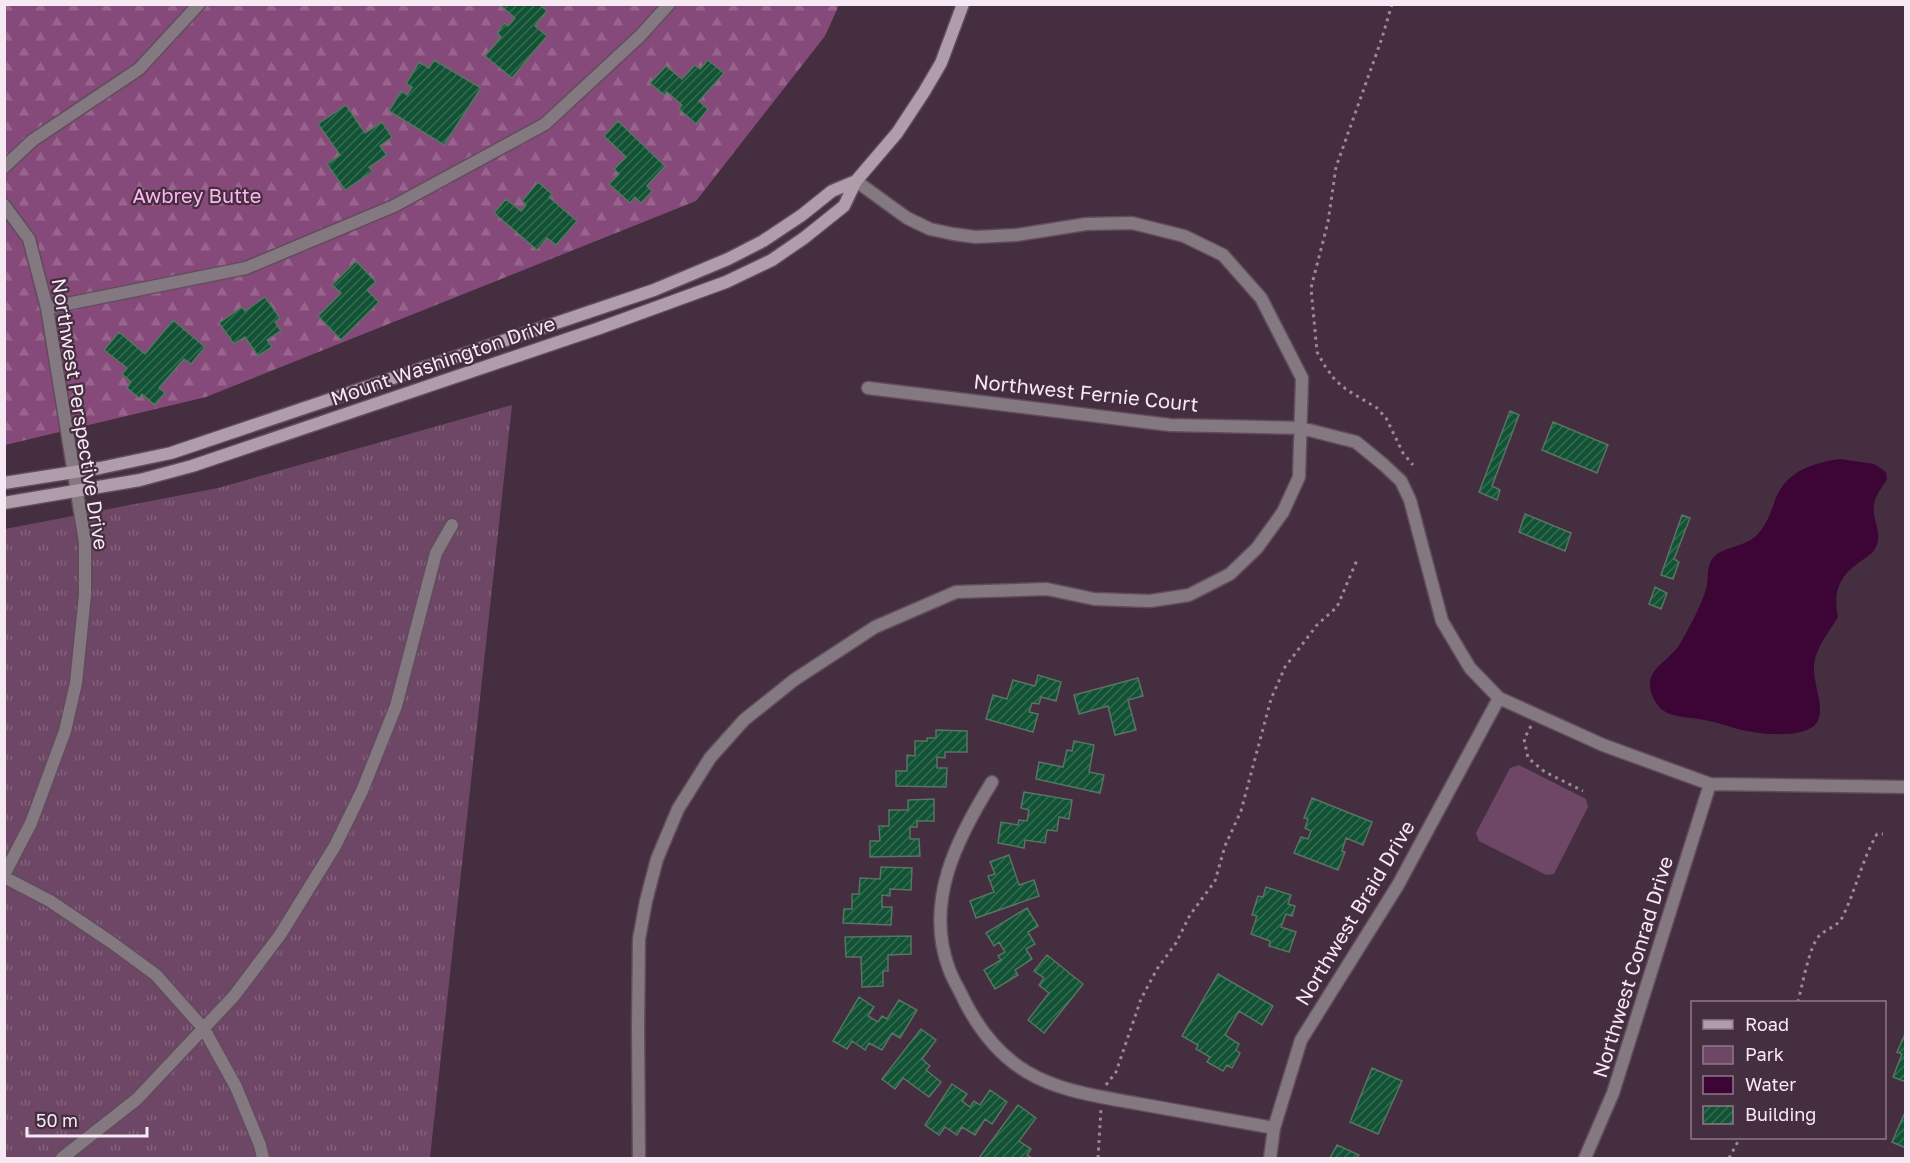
<svg xmlns="http://www.w3.org/2000/svg" width="1910" height="1163" font-family="'Golos Text',sans-serif">
<style>
.grass{fill:url(#grass-tufts)}
.forest{fill:url(#forest-firs)}
.park{fill:#6d4765}
.water{fill:#3d0535}
.building{fill:url(#building-hatch);stroke:#587463;stroke-width:1.5}
.lines{fill:none;stroke-linecap:round;stroke-linejoin:round}
.street-casing{stroke:#614c5c;stroke-width:15}
.secondary-casing{stroke:#614c5c;stroke-width:15}
.path{stroke:#9b8996;stroke-width:3;stroke-dasharray:3 4.5;stroke-linecap:butt}
.street{stroke:#847881;stroke-width:12}
.secondary{stroke:#af9dab;stroke-width:12}
.labels{text-anchor:middle;stroke-width:4.5;stroke-linejoin:round;paint-order:stroke}
.park-label{font-size:20px;fill:#fdb7ee;stroke:#442e3f}
.street-label{font-size:20px;fill:#f7e9f3;stroke:#442e3f}
</style>
<defs>
<pattern id="grass-tufts" width="24" height="20" patternUnits="userSpaceOnUse" patternTransform="scale(1.5)"><rect width="24" height="20" fill="#6d4765"/><path d="M3 7l-1-3M5 7V3M7 7l1-3M15 17l-1-3M17 17v-4M19 17l1-3" fill="none" stroke="#83627c"/></pattern>
<pattern id="forest-firs" width="22" height="20" patternUnits="userSpaceOnUse" patternTransform="scale(1.5)"><rect width="22" height="20" fill="#864a7a"/><path d="M5 1l3.5 6h-7zM16 11l3.5 6h-7z" fill="#98648d"/></pattern>
<pattern id="building-hatch" width="6" height="6" patternUnits="userSpaceOnUse" patternTransform="scale(1.5)"><rect width="6" height="6" fill="#125335"/><path d="M-1 1l2-2M0 6l6-6M5 7l2-2" fill="none" stroke="#356c53"/></pattern>
</defs>
<rect width="100%" height="100%" fill="#442e3f"/>
<path class="grass" d="M512,405L430,1158H5V529L218,488Z"/>
<path class="forest" d="M4,5H839L825,36L696,201L206,397L5,445Z"/>
<path class="park" d="M1519,765L1586,799L1588,807L1554,874L1546,875L1479,841L1476,833L1510,768Z"/>
<path class="water" d="M1840,459L1874,464L1886,472L1887,479C1882,488 1876,494 1874,504C1871,519 1884,533 1875,549C1871,555 1863,559 1857,564C1838,578 1833,594 1838,617C1827,636 1813,649 1814,673C1815,688 1827,714 1814,726C1798,739 1753,734 1734,728C1723,724 1711,721 1699,719C1680,716 1662,718 1653,697C1640,669 1671,662 1681,642C1690,626 1701,606 1706,589C1709,579 1706,566 1713,558C1723,546 1743,548 1756,536C1766,526 1771,513 1775,500C1786,472 1811,463 1840,459Z"/>
<path class="building" d="M499,4H539L547,11L535,26L547,36L512,78L485,56L501,37L497,33L504,23L508,26L515,18Z
M434,60L481,88L444,145L389,111L401,91L407,95L412,87L406,84L419,62L429,68Z
M708,60L724,73L699,101L708,109L696,124L679,109L682,105L667,92L664,95L650,83L666,66L682,79L695,65L700,69Z
M346,105L365,133L382,122L392,137L380,146L387,155L369,167L373,171L345,190L327,164L340,155L318,124Z
M618,121L665,166L647,186L652,191L641,203L635,197L630,203L609,184L619,174L614,169L626,157L604,136Z
M538,182L552,194L549,197L577,221L556,245L547,238L537,250L494,213L506,199L521,211L526,205L522,201Z
M356,261L376,282L367,290L379,302L341,340L318,316L341,293L332,285Z
M265,297L280,318L275,322L281,331L267,340L272,347L258,356L245,337L234,344L219,323L242,307L245,311Z
M173,320L205,347L191,364L184,359L159,388L165,393L155,405L142,394L139,398L127,388L131,382L122,374L127,368L104,350L119,332L145,354Z
M1510,411L1519,415L1492,486L1500,490L1497,500L1479,492Z
M1553,422L1608,445L1597,473L1542,450Z
M1525,514L1571,533L1565,551L1519,532Z
M1682,515L1690,518L1674,559L1679,562L1673,579L1661,575Z
M1655,587L1667,593L1661,609L1649,604Z
M1038,675L1061,682L1056,701L1041,697L1039,704L1032,703L1029,712L1038,714L1033,732L986,719L993,695L1007,699L1013,680L1035,686Z
M1138,678L1143,696L1128,700L1136,730L1115,735L1108,706L1079,714L1074,695Z
M936,730L967,731V752H945V758L937,757V768H947L946,787L896,786V771H907V755L915,756V741H927V738H936Z
M1074,741L1094,745L1089,772L1104,775L1100,793L1036,779L1039,762L1063,767L1067,750L1072,751Z
M1024,792L1072,800L1069,819L1059,817L1057,831L1047,830L1045,843L1025,840L1024,848L998,843L1001,822L1018,825L1019,820L1027,821L1029,810L1021,808Z
M1312,798L1372,822L1363,845L1346,838L1342,851L1345,852L1338,870L1294,853L1301,837L1308,839L1311,831L1305,828L1308,819L1304,818Z
M934,799V821H917V827H910V839H919L920,856L870,857V841H880L879,826H889V810H908V800Z
M1009,855L1019,885L1034,880L1039,896L976,918L970,901L994,892L988,876L995,874L990,862Z
M881,867L912,868L911,890L890,889V896L882,895V907H892L891,925L843,923L844,909H852V894H859L860,878L880,879Z
M1266,887L1291,895L1288,904L1295,906L1292,916L1286,914L1281,927L1296,932L1289,952L1269,946L1270,941L1251,934L1257,916L1252,915L1258,896L1263,897Z
M1027,908L1038,926L1028,932L1035,944L1026,949L1032,959L1015,970L1018,975L995,989L984,970L1001,960L998,956L1005,952L999,942L994,946L986,933Z
M911,936V954L888,955V971H883V986L862,987L861,957H846L845,937Z
M1047,955L1083,984L1044,1033L1028,1020L1049,993L1039,985L1044,978L1034,971Z
M1218,974L1273,1006L1262,1025L1239,1011L1225,1035L1239,1044L1236,1050L1240,1053L1232,1068L1227,1065L1223,1071L1207,1062L1210,1057L1196,1049L1198,1045L1182,1036Z
M859,997L874,1007L868,1016L878,1022L882,1016L887,1019L899,1000L917,1010L900,1038L892,1033L882,1050L869,1043L865,1050L852,1041L847,1049L833,1041Z
M921,1029L936,1040L922,1059L930,1066L926,1070L941,1082L929,1097L903,1078L895,1089L882,1079Z
M1906,1032V1082L1893,1077L1902,1054L1897,1052Z
M1372,1068L1402,1081L1378,1134L1350,1122Z
M952,1084L967,1094L962,1101L970,1107L974,1101L980,1105L990,1090L1007,1102L992,1124L985,1119L975,1135L962,1127L957,1135L945,1127L939,1135L925,1125Z
M1018,1105L1036,1118L1019,1141L1031,1149L1027,1155L1032,1158H979Z
M1906,1110V1148L1892,1142Z
M1337,1145L1359,1155L1357,1158H1330Z"/>
<g class="lines">
<defs>
<path id="street" d="M4,167L33,140L139,69L199,4
M4,205L29,239L47,308L85,542V595L76,683L65,731L31,823L4,875
M47,308L246,268L394,206L545,124L640,36L669,4
M868,388L1170,425L1301,428L1356,442L1384,465L1401,481L1410,500L1442,621L1470,668L1499,698L1603,745L1710,784L1906,787
M992,782C957,838 924,902 949,969C953,980 960,991 965,1002C979,1029 1000,1056 1027,1072C1060,1092 1103,1097 1140,1104C1185,1112 1230,1120 1274,1128
M4,877L50,901L111,942L156,975L204,1029L236,1087L260,1145L263,1158
M62,1158L137,1099L234,996L280,935L335,846L362,791L396,706L436,553L452,525
M639,1158L638,1028L639,939L646,901L657,859L678,809L710,758L744,720L794,680L875,627L956,592L1047,589L1094,599L1150,601L1189,595L1230,574L1257,548L1283,512L1299,477L1302,378L1261,298L1223,255L1184,236L1132,223L1086,224L1016,235L976,237L953,234L930,229L907,218L856,181
M1270,1158L1274,1128L1301,1040L1398,885L1499,698
M1585,1158L1613,1093L1710,784"/>
<path id="secondary" d="M4,483L100,468L171,453L654,290L728,259L763,241L802,215L832,191L856,181
M4,503L140,480L192,466L597,329L726,282L772,260L804,238L844,206L856,181L897,133L924,92L941,63L963,4"/>
</defs>
<use href="#street" class="street-casing"/>
<use href="#secondary" class="secondary-casing"/>
<path class="path" d="M1392,4L1382,38L1336,167L1328,222L1311,288L1317,352L1325,366L1335,380L1347,390L1377,408L1386,418L1403,453L1413,465
M1531,726L1524,739L1528,758L1545,772L1583,791
M1798,1002C1802,987 1809,947 1819,936C1827,928 1838,927 1843,916C1856,889 1862,860 1877,834H1883
M1106,1085L1116,1072L1141,999L1157,969L1176,943L1190,915L1215,881L1225,846L1241,811L1271,699L1285,667L1317,625L1337,607L1357,560
M1098,1158L1101,1109
M1729,1158L1740,1138"/>
<use href="#street" class="street"/>
<use href="#secondary" class="secondary"/>
</g>
<g class="labels">
<g class="park-label">
<text x="197" y="203">Awbrey Butte</text>
</g>
<g class="street-label">
<text transform="translate(443 361) rotate(-19)" y="7">Mount Washington Drive</text>
<text transform="translate(1086 393) rotate(6)" y="7">Northwest Fernie Court</text>
<text transform="translate(80 414) rotate(81)" y="7">Northwest Perspective Drive</text>
<text transform="translate(1355 913) rotate(-59)" y="7">Northwest Braid Drive</text>
<text transform="translate(1633 967) rotate(-73)" y="7">Northwest Conrad Drive</text>
</g>
</g>
<rect width="1910" height="1163" fill="none" stroke="#f7e9f3" stroke-width="12"/>
<rect x="1691" y="1001" width="195" height="138" fill="#442e3f" stroke="#8c7987" stroke-width="1.5"/>
<rect x="1703" y="1020" width="30" height="9" fill="#af9dab" stroke="#8c7987" stroke-width="1.5"/>
<text x="1745" y="1031" font-size="18" fill="#f7e9f3">Road</text>
<rect x="1703" y="1046" width="30" height="18" fill="#6d4765" stroke="#8c7987" stroke-width="1.5"/>
<text x="1745" y="1061" font-size="18" fill="#f7e9f3">Park</text>
<rect x="1703" y="1076" width="30" height="18" fill="#3d0535" stroke="#8c7987" stroke-width="1.5"/>
<text x="1745" y="1091" font-size="18" fill="#f7e9f3">Water</text>
<rect x="1703" y="1106" width="30" height="18" fill="url(#building-hatch)" stroke="#8c7987" stroke-width="1.5"/>
<text x="1745" y="1121" font-size="18" fill="#f7e9f3">Building</text>
<path d="M27 1127v9h120v-9" fill="none" stroke="#f7e9f3" stroke-width="3"/>
<text x="36" y="1127" font-size="18" fill="#f7e9f3" stroke="#442e3f" stroke-width="4.5" paint-order="stroke">50 m</text>
</svg>
